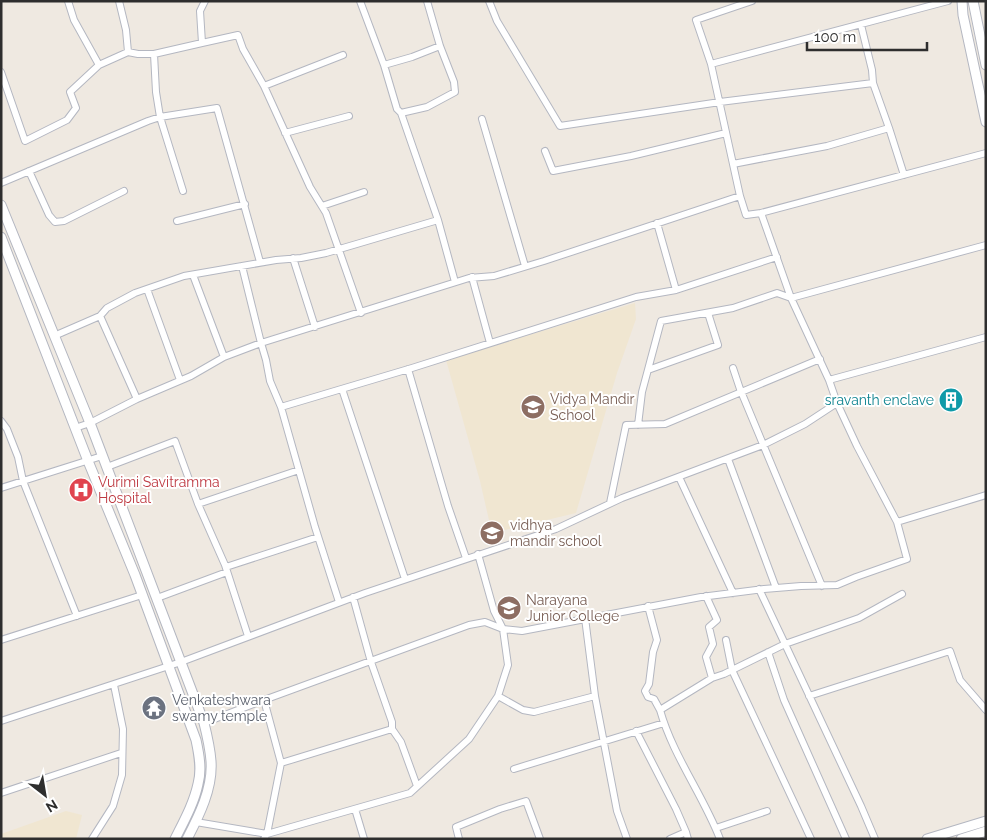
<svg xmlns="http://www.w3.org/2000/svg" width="987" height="840" font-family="Raleway,sans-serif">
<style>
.education{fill:#f0e6d1}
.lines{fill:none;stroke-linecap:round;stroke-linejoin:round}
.street-casing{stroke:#b4b7c1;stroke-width:8}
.secondary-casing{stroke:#b4b7c1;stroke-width:11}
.street{stroke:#fff;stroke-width:6}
.secondary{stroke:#fff;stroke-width:9}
.labels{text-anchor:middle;stroke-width:4;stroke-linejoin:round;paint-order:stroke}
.education-label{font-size:14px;fill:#785e54;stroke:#fff;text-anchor:start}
.culture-label{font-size:14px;fill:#0d838f;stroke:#fff;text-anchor:end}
.health-label{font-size:14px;fill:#be3a42;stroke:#fff;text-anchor:start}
.worship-label{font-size:14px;fill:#5b616d;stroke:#fff;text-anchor:start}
</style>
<rect width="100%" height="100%" fill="#efe9e1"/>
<path class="education" d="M635,303L636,319L617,373L576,513L492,533L480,481L446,360Z
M66,811L82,815L76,839H1V834Z"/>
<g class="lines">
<defs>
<path id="street" d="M68,1L74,20L99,65
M119,1L126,30L128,52
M205,1L200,11L202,43L238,35L243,49L264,86L310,187L326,213L361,313
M360,1L384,65L397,109L401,113L438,220
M489,1L497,21L560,126L720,102L873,83L889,128L827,146L733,164
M861,25L872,70L873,83
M711,64L696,20L752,1
M384,65L412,57L440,46
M1,72L25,141L67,120L76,108L70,92L99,65L128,52L138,54H154
M264,86L343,55
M401,113L427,107L455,92L454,82L440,46L427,1
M482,119L525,266
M889,128L904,175
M285,133L349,116
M545,151L553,171L631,156L726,133
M29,171L49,215L55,222L64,221L124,191
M1,183L148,121L160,117L217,108L260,262
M183,191L160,117L156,92L154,54L202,43
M740,196L711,64L948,1
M322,206L364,192
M177,221L245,204
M657,223L676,290
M293,258L315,327
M242,266L261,343L266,360L270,381L281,407L315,527L339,602
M193,275L224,357
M472,277L490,343
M147,289L180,380
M791,298L761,213L986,153
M100,316L137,399
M54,336L100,316L107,308L135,293L184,276L276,260L301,258L326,253L438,220L455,282
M733,368L740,389L822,586
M408,369L448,506L466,558
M648,370L718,345L708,313
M829,380L791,298L986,245
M342,389L405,579
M837,403L857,446L897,522L986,495
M281,407L412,368L636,297L676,290L777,257
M1,421L7,429L18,457L23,481L77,616
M638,425L642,392L661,321L733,308L777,293L791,298
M75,428L90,423L137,399L191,376L224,357L261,343L469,278L494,276L544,261L740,196L746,215L761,213
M728,459L776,588
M107,467L175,441L198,504L225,565L248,636
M679,477L733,593
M1,488L102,456
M610,503L626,425L665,424L820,359
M198,504L299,470
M478,554L494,611L503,629L522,631L701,597L764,589L801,586L837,585L856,577L907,559L897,522
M226,567L318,537
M353,597L371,662L392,722V729L401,742L417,786
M157,598L227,572
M648,606L657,640L653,652L649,684L645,691L648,697L654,699L660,710L712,678L706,657L713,644L709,627L717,620L706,596
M1,640L142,595
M726,640L732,670L811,839
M768,652L784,700L846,839
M712,678L724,674L785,644L759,589
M498,696L523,710L534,712L595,696L585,618
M595,696L617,811L627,839
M809,696L950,651L960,680L986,710
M660,710C673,756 703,795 720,839
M1,721L181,662L365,593L556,529L622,498L763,445L805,424L837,403L829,380L986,337
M636,731L676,809L686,832
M281,763L392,729
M514,769L664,723
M1,793L121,753
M355,809L364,839
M196,822L267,834L281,763L264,700L204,723
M716,828L767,811
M92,839L113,806L122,775L123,729L114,685
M264,839L267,834L410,793L469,739L498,696L508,665L503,629L485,622L469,625L264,700
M459,839L456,827L500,809L526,801L540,839
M670,839L686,832L688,839
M875,839L861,806L785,644L859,618L902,594"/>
<path id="secondary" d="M962,1L963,15L986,122
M973,1L986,65
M1,205L90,423L204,723C207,735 210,748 211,761C213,788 199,816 187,839
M1,237L88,461L135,575L196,740C199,754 202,770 198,784C194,803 184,821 175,839
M927,839L986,821
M961,839L986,831"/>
</defs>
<use href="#street" class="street-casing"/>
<use href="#secondary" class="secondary-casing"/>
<use href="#street" class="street"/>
<use href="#secondary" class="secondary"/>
</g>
<defs>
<symbol id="building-disc" viewBox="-11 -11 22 22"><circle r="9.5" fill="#0f9aa8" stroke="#fff"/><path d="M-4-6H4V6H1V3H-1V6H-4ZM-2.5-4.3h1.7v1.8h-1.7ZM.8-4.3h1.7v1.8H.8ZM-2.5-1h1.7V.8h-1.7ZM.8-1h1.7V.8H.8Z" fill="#fff"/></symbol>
<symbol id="school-disc" viewBox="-11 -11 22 22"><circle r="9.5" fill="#8d6e63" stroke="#fff"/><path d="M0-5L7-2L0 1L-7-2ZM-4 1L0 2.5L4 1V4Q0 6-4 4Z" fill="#fff"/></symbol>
<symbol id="hospital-disc" viewBox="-11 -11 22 22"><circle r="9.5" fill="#e0444e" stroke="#fff"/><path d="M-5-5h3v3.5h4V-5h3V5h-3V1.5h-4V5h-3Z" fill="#fff"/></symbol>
<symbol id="university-disc" viewBox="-11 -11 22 22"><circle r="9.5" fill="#8d6e63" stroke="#fff"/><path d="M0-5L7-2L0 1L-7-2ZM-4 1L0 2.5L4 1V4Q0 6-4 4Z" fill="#fff"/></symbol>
<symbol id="temple-disc" viewBox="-11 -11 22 22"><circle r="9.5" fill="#6b7280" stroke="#fff"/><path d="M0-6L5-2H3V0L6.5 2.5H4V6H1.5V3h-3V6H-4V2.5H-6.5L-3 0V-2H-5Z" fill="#fff"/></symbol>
</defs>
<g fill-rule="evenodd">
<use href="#building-disc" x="937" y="386" width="28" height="28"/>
<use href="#school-disc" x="519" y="393" width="28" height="28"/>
<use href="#hospital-disc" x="67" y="476" width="28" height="28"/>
<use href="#school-disc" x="478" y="519" width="28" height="28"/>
<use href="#university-disc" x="495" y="594" width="28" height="28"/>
<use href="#temple-disc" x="140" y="694" width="28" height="28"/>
</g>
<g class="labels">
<g class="education-label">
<text x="550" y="404">Vidya Mandir<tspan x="550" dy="16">School</tspan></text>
<text x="510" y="530">vidhya<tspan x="510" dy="16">mandir school</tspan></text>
<text x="526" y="605">Narayana<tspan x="526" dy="16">Junior College</tspan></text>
</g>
<g class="culture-label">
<text x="934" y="405">sravanth enclave</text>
</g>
<g class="health-label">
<text x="98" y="487">Vurimi Savitramma<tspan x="98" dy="16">Hospital</tspan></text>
</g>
<g class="worship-label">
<text x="172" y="705">Venkateshwara<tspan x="172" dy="16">swamy temple</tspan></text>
</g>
</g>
<rect width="987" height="840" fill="none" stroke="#2e2e2e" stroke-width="5"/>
<g transform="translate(45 795) rotate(149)" stroke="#ffffff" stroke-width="4" paint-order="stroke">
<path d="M0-4L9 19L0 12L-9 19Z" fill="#2e2e2e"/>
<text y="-8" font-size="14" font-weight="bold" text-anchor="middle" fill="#2e2e2e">N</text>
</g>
<path d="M807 42v8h120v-8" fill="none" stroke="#2e2e2e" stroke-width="2.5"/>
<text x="814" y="42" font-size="15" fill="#2e2e2e" stroke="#ffffff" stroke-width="4" paint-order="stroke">100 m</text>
</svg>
